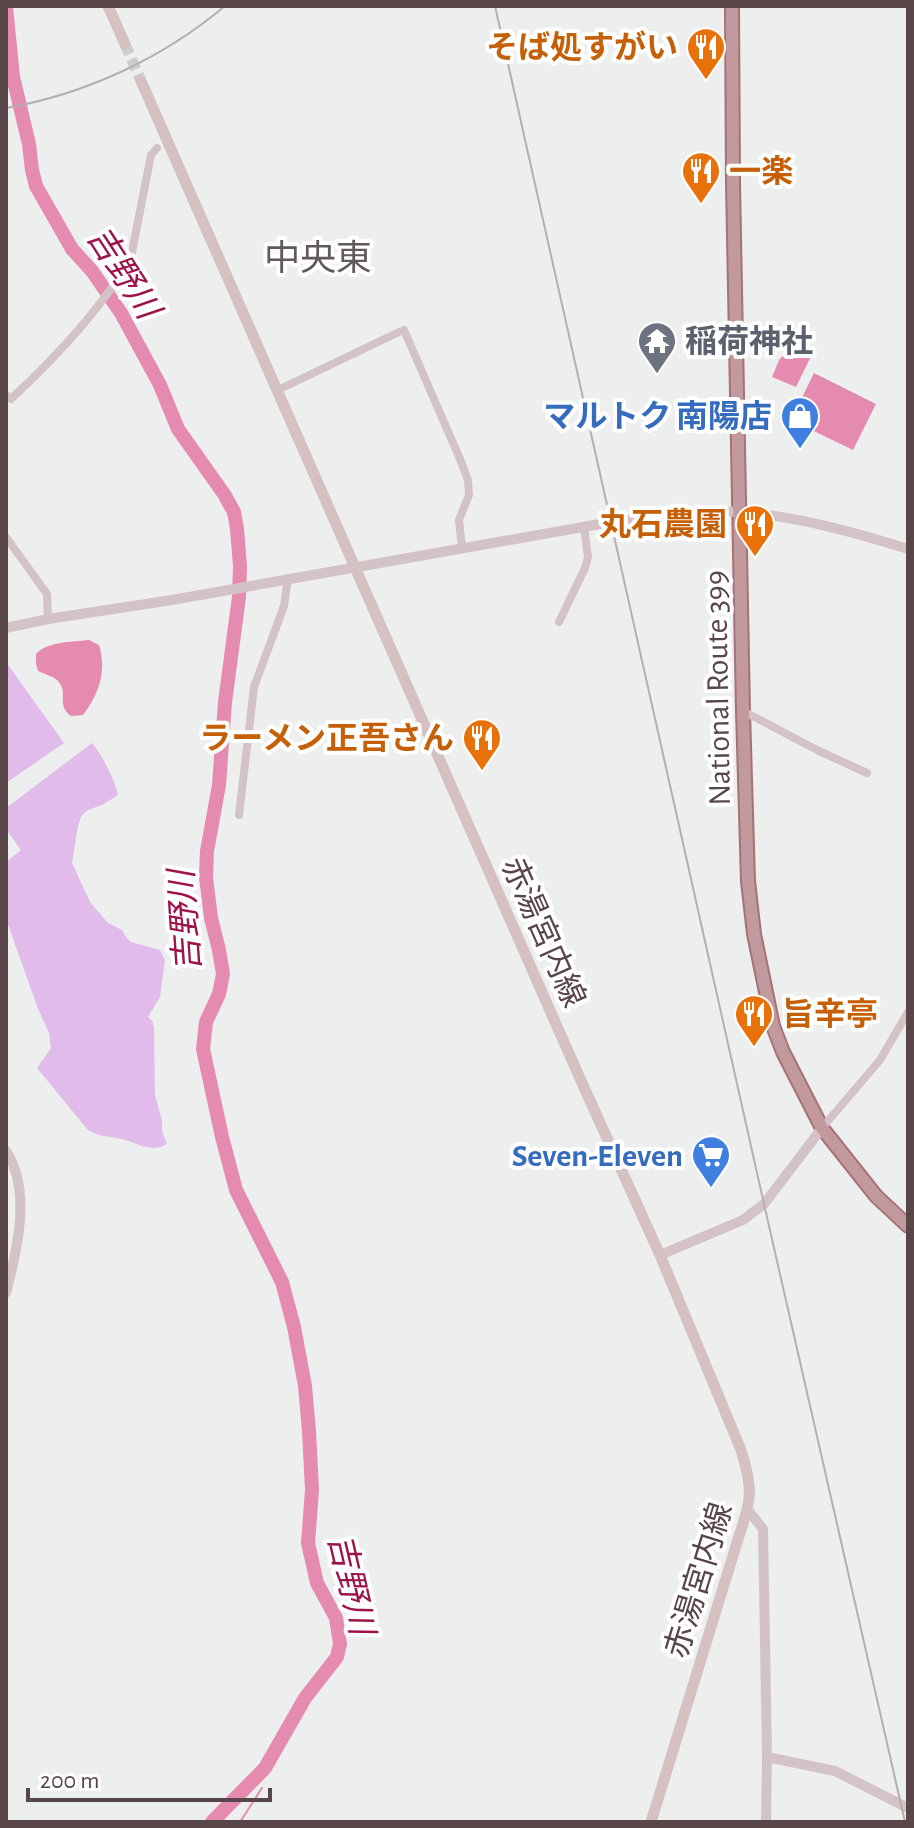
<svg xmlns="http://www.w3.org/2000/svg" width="914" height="1828" font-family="'Alegreya Sans','Noto Sans JP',sans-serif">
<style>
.green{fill:#e1bceb}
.water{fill:#e68bb0}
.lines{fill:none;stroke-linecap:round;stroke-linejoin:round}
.stream{stroke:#e68bb0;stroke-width:2}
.river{stroke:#e68bb0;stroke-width:14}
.secondary-tunnel{stroke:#cecdcc;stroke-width:11;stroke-dasharray:11 5.5;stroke-linecap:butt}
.trunk-casing{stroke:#a57276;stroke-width:16}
.minor{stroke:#d3c3c6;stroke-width:8}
.tertiary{stroke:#d3c3c6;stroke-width:10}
.secondary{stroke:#d5c0c2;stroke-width:11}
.trunk{stroke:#c29a9e;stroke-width:12}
.rail{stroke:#b6afaf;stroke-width:2}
.labels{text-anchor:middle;stroke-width:8;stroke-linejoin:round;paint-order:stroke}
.food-label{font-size:32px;font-weight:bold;fill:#c56008;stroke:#fff;text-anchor:end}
.worship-label{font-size:32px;font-weight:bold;fill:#5b616d;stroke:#fff;text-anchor:start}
.shop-label{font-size:32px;font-weight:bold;fill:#366cbe;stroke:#fff;text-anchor:end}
.street-label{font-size:32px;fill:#584648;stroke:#fff}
.water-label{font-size:34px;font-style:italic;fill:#9d144b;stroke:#fff}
.quarter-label{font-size:36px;fill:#61595a;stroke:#fff}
</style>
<rect width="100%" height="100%" fill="#ecefed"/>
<path class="green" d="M6,662L64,743L6,783Z
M92,743C102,755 115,780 118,795L102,805L88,810L82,815L78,825L72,863L90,902L108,923L122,930L126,937L131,942L160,950L165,960L160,997L148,1017L152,1021L154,1027L155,1095L162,1120V1131L167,1144C150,1154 137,1142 121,1139C109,1136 99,1137 88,1130L37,1068L51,1048L49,1033L38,1009L6,919V862L21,850L6,829V808Z"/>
<path class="water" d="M795,343L813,352L796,387L772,377L779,360Z
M814,373L876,404L853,450L791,420Z
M89,640L99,645C107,671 99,694 83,715L71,716C55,704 70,693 57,680C52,676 44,674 38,671L36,664V654C48,641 72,642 89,640Z"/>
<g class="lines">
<path class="stream" d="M265,1768V1769
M240,1822L262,1788"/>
<path class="river" d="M6,7L13,77L29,144L32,170L36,186L72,249L92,271L121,313L160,385L178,429L224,494L234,512L237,529L240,566L239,597L225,702L219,785L207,851L206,877L211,918L219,950L223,974L219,994L206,1022L203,1049L222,1137L236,1190L282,1282L294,1327L305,1386L309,1431L312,1490L308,1543L317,1583L336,1618L340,1644L337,1657L305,1698L265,1768L212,1822"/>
<path class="secondary-tunnel" d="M125,44L141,81"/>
<defs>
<path id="trunk" d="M732,6L733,183L743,711L748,881L754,934L773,1026L783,1052L822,1128L876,1196L908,1226"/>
</defs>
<use href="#trunk" class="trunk-casing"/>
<path class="minor" d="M404,330L460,459L468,480L469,495L459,520L462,548
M278,390L399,332
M6,395L11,399C55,358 102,309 131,257L151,155L157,148
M6,537L47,594L48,619
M559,622L585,568L588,557L584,527
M743,711L819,751L867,773
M239,815L254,687L284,606L288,578
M822,1128L880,1060L908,1012"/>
<path class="tertiary" d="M6,628L48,619L172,600L611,522C647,516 684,510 721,511C785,513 847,530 908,549
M6,1151C32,1190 17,1251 6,1293
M660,1255L743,1220L764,1204L822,1128
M748,1510L763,1529L767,1757L766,1822
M767,1757L835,1771L908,1808"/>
<path class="secondary" d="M108,6L125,44
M141,81L578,1074L660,1255L741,1450C753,1488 752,1499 739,1536L651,1822"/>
<use href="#trunk" class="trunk"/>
<path class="rail" d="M495,6L764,1204L905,1822
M6,108C86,94 163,58 225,6"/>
</g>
<defs>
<symbol id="restaurant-pin" viewBox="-11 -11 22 30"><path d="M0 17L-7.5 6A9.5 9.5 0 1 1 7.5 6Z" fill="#e8710a" stroke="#fff"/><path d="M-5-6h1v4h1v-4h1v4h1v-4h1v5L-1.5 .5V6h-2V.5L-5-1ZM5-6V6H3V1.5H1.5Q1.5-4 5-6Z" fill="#fff"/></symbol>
<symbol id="temple-pin" viewBox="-11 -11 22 30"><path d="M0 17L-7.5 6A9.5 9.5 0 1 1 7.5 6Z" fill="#6b7280" stroke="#fff"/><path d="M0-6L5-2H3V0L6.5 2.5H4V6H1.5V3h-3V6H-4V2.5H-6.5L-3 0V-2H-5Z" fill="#fff"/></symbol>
<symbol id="shop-pin" viewBox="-11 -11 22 30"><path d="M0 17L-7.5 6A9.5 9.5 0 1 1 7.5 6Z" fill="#3f7fe0" stroke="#fff"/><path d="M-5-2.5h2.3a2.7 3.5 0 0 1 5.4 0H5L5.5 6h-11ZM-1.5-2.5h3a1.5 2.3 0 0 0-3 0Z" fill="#fff"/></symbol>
<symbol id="supermarket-pin" viewBox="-11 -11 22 30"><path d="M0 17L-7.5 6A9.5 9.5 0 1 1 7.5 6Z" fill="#3f7fe0" stroke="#fff"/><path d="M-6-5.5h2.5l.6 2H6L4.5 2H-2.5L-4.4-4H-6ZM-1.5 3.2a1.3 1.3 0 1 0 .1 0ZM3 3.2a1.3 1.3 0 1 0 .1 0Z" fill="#fff"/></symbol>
</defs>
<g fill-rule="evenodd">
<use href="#restaurant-pin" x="684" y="25" width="44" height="60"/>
<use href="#restaurant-pin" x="679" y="149" width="44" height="60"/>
<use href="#temple-pin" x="635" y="319" width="44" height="60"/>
<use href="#shop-pin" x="778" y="394" width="44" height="60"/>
<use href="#restaurant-pin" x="733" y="502" width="44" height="60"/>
<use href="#restaurant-pin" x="460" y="716" width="44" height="60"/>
<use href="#restaurant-pin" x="732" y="992" width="44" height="60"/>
<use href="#supermarket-pin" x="689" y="1133" width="44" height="60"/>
</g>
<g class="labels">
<g class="food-label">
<text x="678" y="58">そば処すがい</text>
<text x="729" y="182" text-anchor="start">一楽</text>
<text x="727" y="535">丸石農園</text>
<text x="454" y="749">ラーメン正吾さん</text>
<text x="782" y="1025" text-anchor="start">旨辛亭</text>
</g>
<g class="worship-label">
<text x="685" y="352">稲荷神社</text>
</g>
<g class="shop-label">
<text x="772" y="427">マルトク 南陽店</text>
<text x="683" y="1166">Seven-Eleven</text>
</g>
<g class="street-label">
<text transform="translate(717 688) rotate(-91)" y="11">National Route 399</text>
<text transform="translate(544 932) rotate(66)" y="11">赤湯宮内線</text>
<text transform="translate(698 1580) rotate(-73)" y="11">赤湯宮内線</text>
</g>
<g class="water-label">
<text transform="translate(124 272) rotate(57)" y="12">吉野川</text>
<text transform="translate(184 921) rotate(-94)" y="12">吉野川</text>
<text transform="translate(352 1584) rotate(77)" y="12">吉野川</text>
</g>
<g class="quarter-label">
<text x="318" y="270">中央東</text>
</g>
</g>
<rect width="914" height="1828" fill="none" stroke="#584648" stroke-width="16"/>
<path d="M28 1788v12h242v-12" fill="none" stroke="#584648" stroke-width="4"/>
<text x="40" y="1788" font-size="24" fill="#584648" stroke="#ffffff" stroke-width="6" paint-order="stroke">200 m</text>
</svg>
